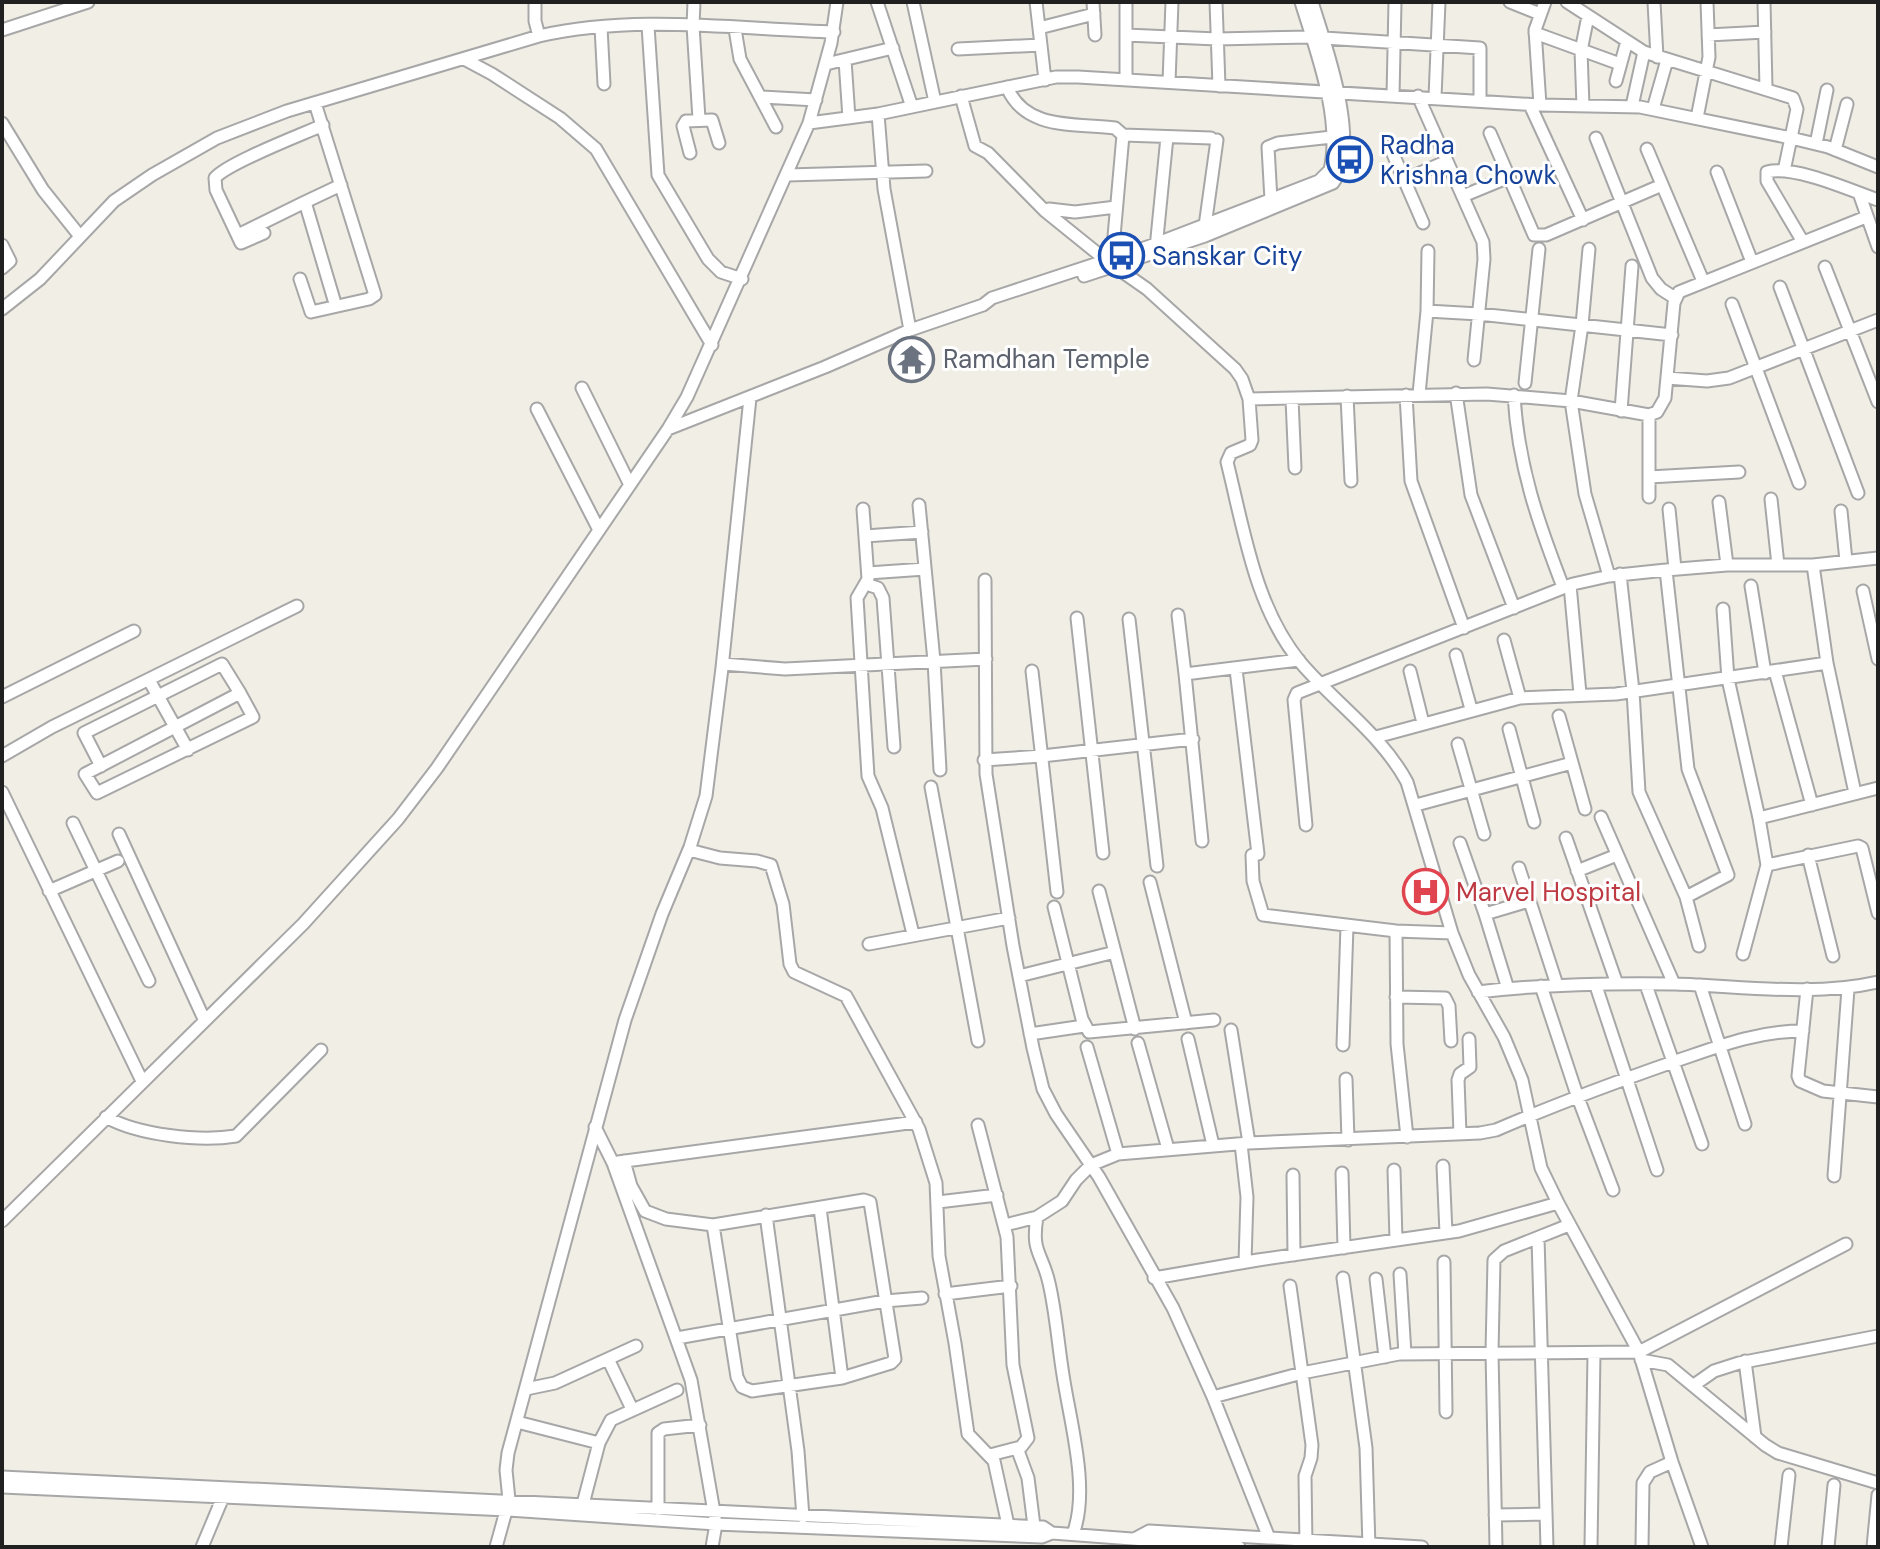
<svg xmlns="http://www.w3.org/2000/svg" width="1880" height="1549" font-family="'DM Sans',sans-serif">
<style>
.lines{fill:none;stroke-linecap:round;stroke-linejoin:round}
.minor-casing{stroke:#a7a7a7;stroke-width:15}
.minor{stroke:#fff;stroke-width:11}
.labels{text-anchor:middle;stroke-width:6;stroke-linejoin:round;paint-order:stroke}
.transit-label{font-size:26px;fill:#164399;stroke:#fff;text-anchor:start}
.worship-label{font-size:26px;fill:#5b616d;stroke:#fff;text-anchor:start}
.health-label{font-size:26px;fill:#be3a42;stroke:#fff;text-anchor:start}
</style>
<rect width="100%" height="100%" fill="#f1eee6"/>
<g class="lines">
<defs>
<path id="minor" d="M535,2V21L539,36
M694,2L693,26L699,119
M877,2L912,107
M913,2L935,102
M1036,2L1045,80
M1093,2L1095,35
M1216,2L1219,86
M1510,2L1540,14
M1567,2L1644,52L1793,98L1797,109L1784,171
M1654,2L1657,57
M1764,2L1766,88
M648,26L658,175L708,259L721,272L742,279
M601,27L604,84
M1039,28L1094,14
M735,29L740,59L776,127
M2,30L88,2
M1535,33L1620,64
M1126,35L1217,39L1311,37
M1708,35L1765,32
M1324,38L1480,48V101
M958,49L1041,45
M464,59L492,74L560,118L596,149L712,345
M845,60L849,118
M826,64L893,48
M1126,80V2
M1616,81L1627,41
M1169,82L1172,2
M1007,87C1025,131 1076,123 1115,128L1123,135L1112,259
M961,96L975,146L988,153L1045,211L1107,261L1147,289L1235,369L1242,379L1249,399L1252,440L1250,445L1231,453L1227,462C1244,530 1255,608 1301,663C1336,704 1381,734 1407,782L1452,933L1469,975L1504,1037L1522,1080L1541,1168L1558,1203L1639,1352L1672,1462L1702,1547
M1393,96L1395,2
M1418,96L1483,242L1484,259L1474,360
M761,97L816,100
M1435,97L1439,2
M1530,105L1583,220
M1540,105L1535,30L1545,2
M1583,106L1581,51L1588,16
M1632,106L1644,52
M1653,109L1667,60
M878,114L884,189L910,330
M1697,118L1709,57L1707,2
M2,123L43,190L79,235
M809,123L878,114L1056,77H1078L1540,105L1640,107L1791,138L1828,147L1878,167
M1490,133L1534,235H1546L1662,185
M1123,135L1211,138
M1596,138L1652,278L1661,289L1675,298
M1816,144L1827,90
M1390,147L1423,223
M1647,149L1703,281
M1835,150L1847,104
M690,153L683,126L686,121L712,120L719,143
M1717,172L1752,262
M788,175L926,171
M1404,180L1447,161
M1859,193L1878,247
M1463,196L1509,177
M1271,200L1268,147L1278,143L1332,137
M1045,211L1049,209L1075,212L1116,207
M1205,226L1217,140
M264,233L241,243L216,190L215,178C227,163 301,135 323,125
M238,235L305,202
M1803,242L1767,181V172C1794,165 1850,190 1878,200
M2,245L10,261L2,268
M1156,248L1167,137
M1589,249L1582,325L1571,401L1585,494L1609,576
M1825,267L1878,402
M1084,276L1205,236L1333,183C1362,145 1325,44 1312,2
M300,279L311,312L369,299L375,295L315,103
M1780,287L1858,493
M334,300L305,202L341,185
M1732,304L1799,483
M2,309L40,279L114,201L152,175L217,138L287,111L539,36C634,14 737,29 834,32
M1427,311L1479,314L1672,335
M1667,378L1707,381L1729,378L1878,320
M1525,383L1539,249
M582,388L630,485
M1456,393L1471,495L1514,608
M1419,394L1427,311L1428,251
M1406,395L1411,481L1464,628
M1514,395C1518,466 1538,522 1563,587
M1347,396L1351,481
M1249,399L1487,394L1571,401L1649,415L1657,412L1665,398L1674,303L1679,292L1866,217
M1292,399L1295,468
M537,409L599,530
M1621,411L1632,266
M1649,415V477L1739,472
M668,429L825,367L910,330L983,305L992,298L1150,246L1319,181L1330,170C1342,118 1316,51 1301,2
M1649,497V477
M1771,499L1778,565
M1719,502L1727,565
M919,505L934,661L940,770
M863,509L868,579L857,598L868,776L882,808L913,934
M1669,509L1675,569
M1841,511L1846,561
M865,536L922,532
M1813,565L1827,663L1855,793
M1666,570L1688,769L1728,875L1686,897
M868,573L925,569
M1620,574L1633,691L1639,792L1686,897L1699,946
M985,580L986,774L1013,946L1033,1048L1043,1089L1056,1114L1099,1177L1173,1308L1213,1397L1269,1538
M866,584L878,588L883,598L894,747
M1570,585L1580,694
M1751,586L1765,673
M1863,591L1878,659
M1723,609L1728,679L1759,818L1767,865L1743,954
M1178,615L1185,674
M1077,618L1103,853
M1129,619L1157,866
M1504,640L1520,698
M1456,655L1471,709
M723,664L785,669L986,659
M1236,669L1258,854
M1032,671L1057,892
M1410,671L1423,723
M1775,671L1812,805
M149,680L188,750
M240,693L253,717L97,793L85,774Z
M2,697L134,631
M1559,716L1585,809
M1509,729L1534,822
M1376,737L1520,698L1616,694L1827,663
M1458,744L1484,834
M2,756L52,727L297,606
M984,760L1042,756L1193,739
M101,766L84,733L222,664L240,693
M931,787L978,1041
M2,792L142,1081
M1416,805L1572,763
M1601,817L1674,984
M1759,818L1878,788
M73,823L149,981
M1306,825L1294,700L1297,693L1573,584L1609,576L1666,570L1727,565H1813L1878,558
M119,834L204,1019
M1566,838L1617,984
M1202,841L1185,674L1299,660
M1460,843L1485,914L1529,901
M689,850L720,858L757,861L771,865L783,904L790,964L794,972L846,996L919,1129L936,1183L939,1256L955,1343L968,1434L994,1461L1008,1525
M1252,855L1253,881L1263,915L1396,931L1452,933
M1808,855L1833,956
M1767,865L1858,846L1862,848L1878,913
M1519,868L1557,985
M1577,871L1617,855
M1150,882L1186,1023
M49,891L118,861
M1099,891L1135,1029
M1054,907L1082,1019L1089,1032L1214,1020
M1485,914L1508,989
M1396,931L1397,1044L1407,1137
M869,944L1009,918
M1019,976L1115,952
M1646,985L1702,1144
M1700,985L1745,1124
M1541,986L1577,1095L1613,1190
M1596,986L1657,1170
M1807,989L1798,1076L1800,1081L1823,1091L1878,1097
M1478,992C1543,984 1610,983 1675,984C1742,986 1812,997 1878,982
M1396,997L1445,998L1449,1006L1451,1041
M1231,1030L1249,1143
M1030,1034L1084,1026
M1188,1039L1213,1145
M1138,1043L1168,1149
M1343,1045L1347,926
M1087,1047L1118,1154
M1346,1079L1348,1140
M106,1117C138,1135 200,1142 236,1136L321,1050
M978,1125L1007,1237L1013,1365L1028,1438L1021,1447L990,1455
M595,1127L613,1163L691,1380L714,1512L716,1524L712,1547
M1460,1134L1458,1080L1460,1074L1470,1067L1469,1039
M1241,1144L1247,1197L1245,1262
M624,1161L631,1186L645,1211L666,1219L713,1225L864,1200L870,1202L895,1359L891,1363L842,1378L752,1391L742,1387L737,1377L713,1225
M618,1162L916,1122
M1443,1166L1446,1233
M1394,1170L1396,1240
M1342,1173L1344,1248
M1293,1175L1294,1255
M1834,1176L1848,989
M938,1202L997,1195
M820,1208L842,1378
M766,1215L798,1451L803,1517
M2,1221L303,924L398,819L437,768L668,429L687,397L809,123L831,43L837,2
M1005,1225L1037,1217
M1538,1238L1547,1547
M1444,1262L1446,1412
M1400,1274L1405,1354
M1154,1278L1258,1260L1459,1231L1558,1203
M1343,1278L1366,1448L1369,1547
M1376,1279L1385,1357
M1290,1286L1312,1445L1311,1458L1305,1476L1306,1546
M945,1294L1011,1286
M677,1338L885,1301L922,1298
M608,1359L632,1409
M1641,1360L1668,1365L1765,1445L1778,1453L1878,1483
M1745,1361L1755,1437
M1694,1385L1714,1371L1739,1363L1878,1336
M526,1389L555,1383L636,1346
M1213,1397L1302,1373L1399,1354L1639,1352L1846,1244
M517,1422L599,1443
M1017,1448L1028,1478L1034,1526
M2,1477L1043,1527L1052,1533
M2,1487L507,1510L716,1524L1042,1537L1052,1533L1239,1547
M583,1504L599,1443L611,1420L677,1390
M658,1509V1433L664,1429L700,1425
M1495,1515L1546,1514
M1073,1534C1090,1489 1070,1422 1063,1375C1058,1344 1056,1313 1049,1283C1042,1252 1031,1253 1037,1217L1062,1201L1076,1180L1091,1165L1118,1154L1249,1143L1480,1133L1496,1130C1554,1105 1613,1083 1673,1062C1717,1047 1756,1031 1803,1031
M1136,1538L1149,1531L1422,1547
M202,1547L223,1497
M496,1547L509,1500L506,1470L508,1453L625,1020L662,914L690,847L706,796L722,668L750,398
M1496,1547L1492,1352L1494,1260L1504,1251L1569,1225
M1591,1547L1594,1353
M1642,1547L1643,1483L1650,1472L1672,1462
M1781,1547L1789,1475
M1828,1547L1834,1485
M1873,1547L1878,1495"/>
</defs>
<use href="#minor" class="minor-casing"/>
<use href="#minor" class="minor"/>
</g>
<defs>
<symbol id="bus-ring" viewBox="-11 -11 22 22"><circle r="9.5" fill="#fff" stroke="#1a4fb4" stroke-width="1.5"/><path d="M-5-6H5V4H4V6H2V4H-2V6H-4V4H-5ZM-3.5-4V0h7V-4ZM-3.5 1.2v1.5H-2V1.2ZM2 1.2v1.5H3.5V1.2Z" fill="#1a4fb4"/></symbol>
<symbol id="temple-ring" viewBox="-11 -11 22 22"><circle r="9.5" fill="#fff" stroke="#6b7280" stroke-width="1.5"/><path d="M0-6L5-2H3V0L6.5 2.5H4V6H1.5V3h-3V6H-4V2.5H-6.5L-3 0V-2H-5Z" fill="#6b7280"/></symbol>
<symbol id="hospital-ring" viewBox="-11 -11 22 22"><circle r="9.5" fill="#fff" stroke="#e0444e" stroke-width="1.5"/><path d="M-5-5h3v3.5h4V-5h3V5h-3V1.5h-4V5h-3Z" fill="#e0444e"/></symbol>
</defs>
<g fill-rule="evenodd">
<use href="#bus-ring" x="1324" y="134" width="51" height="51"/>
<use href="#bus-ring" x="1096" y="230" width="51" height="51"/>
<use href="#temple-ring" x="886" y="334" width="51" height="51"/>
<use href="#hospital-ring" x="1400" y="866" width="51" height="51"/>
</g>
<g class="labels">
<g class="transit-label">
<text x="1380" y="154">Radha<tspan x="1380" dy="30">Krishna Chowk</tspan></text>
<text x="1152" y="265">Sanskar City</text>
</g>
<g class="worship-label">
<text x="943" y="368">Ramdhan Temple</text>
</g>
<g class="health-label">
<text x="1456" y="901">Marvel Hospital</text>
</g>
</g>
<rect width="1880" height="1549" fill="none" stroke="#202020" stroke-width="8"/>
</svg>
